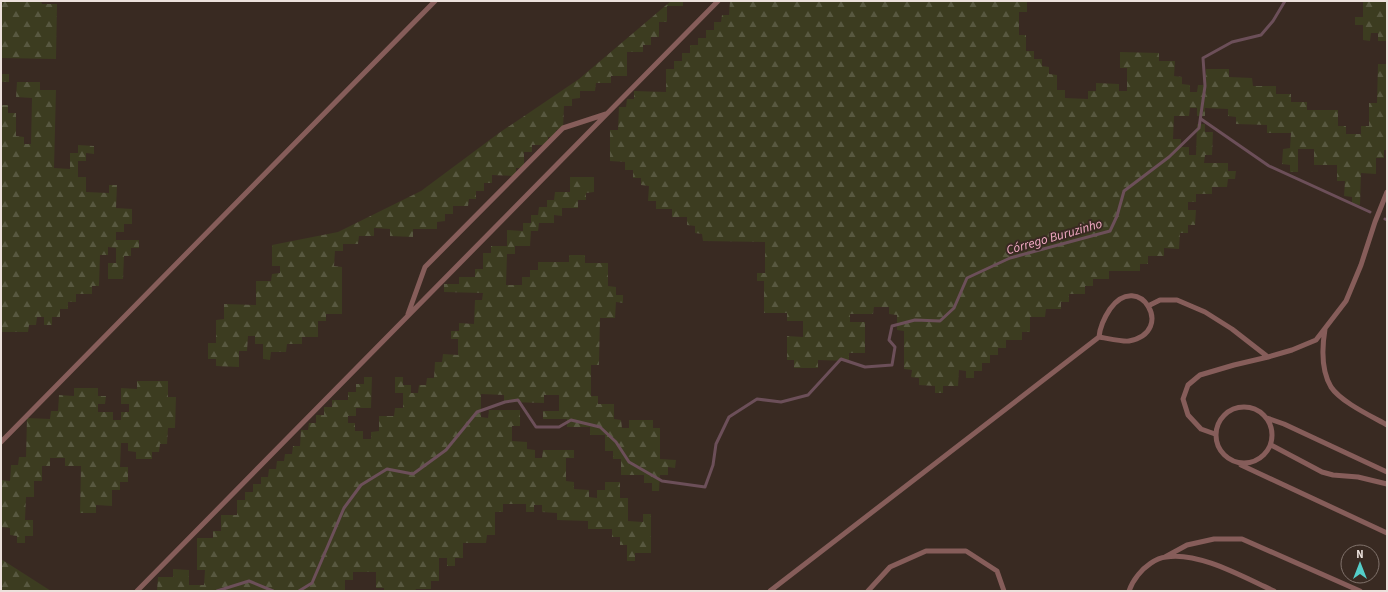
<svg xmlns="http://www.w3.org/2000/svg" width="1388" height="592" font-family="'Source Sans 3',sans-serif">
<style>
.forest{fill:url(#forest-firs)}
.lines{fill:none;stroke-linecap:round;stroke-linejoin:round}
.stream{stroke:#6c4f59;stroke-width:3}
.service{stroke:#865d5a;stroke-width:5}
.labels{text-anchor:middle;stroke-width:4;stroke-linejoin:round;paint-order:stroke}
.water-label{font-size:13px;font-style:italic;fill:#f4abc6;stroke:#392a22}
</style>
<defs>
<pattern id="forest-firs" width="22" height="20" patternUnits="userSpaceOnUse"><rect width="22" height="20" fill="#3c3c20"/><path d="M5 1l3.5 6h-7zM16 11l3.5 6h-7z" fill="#585840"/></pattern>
</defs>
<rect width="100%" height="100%" fill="#392a22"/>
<path class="forest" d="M1,1H41L42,4H57L56,59L2,58L1,74H9V82H1V86Z
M671,1H683V6H667V22H659V37H651V45H643V52H627V76H611V83H596L595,91H580V98L572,99V106H564L563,129L556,130V137H548V145H532V152H524V168H516V176L492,175V183H484V191H476V199H469L468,206H453V214H445V221L437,222V229H413V237L390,236V229L374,228V236H359L358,244H343V251H335L334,266L342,267V314H326V321H318V337H302V344H287L286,352H271L270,360L263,359V344H255V336H248L247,351H239V367L216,366V359H208V343H216V320L224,319V304L256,305V281H271L272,274L280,273V266H272V245L338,232L421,191L499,133L579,79Z
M730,1H1027V12H1019V35H1026V51H1034V59H1042V66L1049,67V74L1057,75V90H1065V98L1088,99V91H1096V83L1119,84V91H1127V68H1120V52L1159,53V61H1175L1174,76L1182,77V84L1190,85V92H1197L1198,85H1205L1206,69H1229V77L1252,78L1253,86H1276V94H1291V102H1307V110H1338V126H1346V134H1361V126H1369V103H1377L1378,64H1387V150H1384V158H1376V174L1361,173L1360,205L1352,204V197L1344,196L1345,181H1337V165H1314V149H1298V172H1290V165L1282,164L1283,149L1290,148L1291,133H1267V125L1236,124V117L1228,116V109L1205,108V116H1197V108H1190L1189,116H1174L1173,139H1181V147H1189V155H1196L1197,124H1205V132H1213L1212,155H1205L1204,163H1228V171H1236L1235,179H1228L1227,187H1212V194H1196V202H1188V210H1196L1195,225H1188V233H1180L1179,249L1164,248V256H1148V264H1140V271H1109V279H1093V286H1085V294H1069V302H1061V309H1046L1045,317H1030V332H1022V340H1006V348H998V355H990V363H982V371H974V378H966V371L959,370L958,386H943V393H935V386L919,385V378L911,377L912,370L904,369V331L897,330V315L889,314V307H874L873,314H850V322H865V353H849V361L818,360V368H794V360H787V336L803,337V321H787V313H764V281H757V273H765V242L703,241L702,234L695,233V226L687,225V217H672V209H656V201H648L649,186L641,185V178H633V170H625V162L610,161V130H618L619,107H626L627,99H634V91L666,92V69H674V61H682V53H690V45H698V38H706V30H714V22H721L722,15H729Z
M1363,1H1387V41H1378V33H1371L1370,41L1363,40V25H1355V17H1363Z
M17,82H40V90H56L54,168L70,169V153H78V145L94,146V154L86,153V161H78V177H86V192L109,193V185H117L116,208L132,209V224H124V232H116V240H139V248H131V256H124L123,279H108V263H116V248L108,247V255H100L99,286H92V294H76V302H68V309H60V317H52V325H44V317H37L36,325H29L28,332H1V105H8V113H16V136L24,137V144H31L32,98L16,97Z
M570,177H594V192L586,193V200H578V208H562V216L554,215V223H539L538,231H531L530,246H515V254H507L506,285H522V277H530V270H538V262H569V255H585V263H608V286L616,287V295H623V303L616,302L615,318H600L599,365H591V396H598V404H614V419L621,420L622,428H629V420H653V428H660V459L676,460L675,468L668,467V475H660L659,491H652V483H644V475H621V459H613V451H605V435H590V427H567V419H543V411H559V395H544V403L504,402V395L481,394V417L488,418L489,410H520V426H512V441L527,442V449L535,450V458H542L543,450H574V458H566V481L574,482V489L589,490V497L597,498V490H605V482H620V498H628V521L643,522V514H651V553H635V561H627V545H620V537H612V529H588V521L557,520V513L542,512V505H534V512H526V504H503V512H495V535H487L486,543H463V558H455V566H447V558H439V581H431V589H416L415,591H384V588H376V572H353V580H345V591H157L158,577H173V569L189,570V585H204L205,570H197V538H213V531H221V515H237V500H245V492H253V484H261V477H268L269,469H276L277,461H284L285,454H292L293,446H300L301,430H308L309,423H316V415H324V407H332V400H348V392H356V384H364V377H372L371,408H356V416H348V423H355V431H363V439H371V432L379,431V416H394L395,408H403V393H395V377H403V385H411V393H418L419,385H426L427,378H434L435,362H442L443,354L458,355V339H451V331H459V323L474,324L475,300H482L483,293L444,292V284H459V277H475V269H483V253H491V246H507V230L523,231V223H531V215H538L539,207H547V200H554L555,192H570Z
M137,381H168V397H176L175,428H168L167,444H160L159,452H152V459H136V452L128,451V443H121L120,467H128V482H120V490H112V506L96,505V513H80L81,466H65V458H50V466H42V481H34V497H26L25,520H33V536H25V543H17V536L10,535V528L1,527V480L10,481L11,465H18L19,457H26L27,418L50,419L51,411H58L59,395L74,396V388H98V396H106L105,404H98V412H113V420H121V412H129V404H121V388L137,389Z
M1,559L51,591H1Z"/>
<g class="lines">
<path class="stream" d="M1201,119L1269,166L1370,212
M1385,219L1387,220
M217,591L249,581L273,591
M299,591L312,583L344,508L361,485L387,469L413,474L446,450L477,412L505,402L518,400L536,427H559L571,420L600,427L616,442L629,462L662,481L705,487L713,465L716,444L729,417L757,399L781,402L808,395L841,359L865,367L892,365L895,347L889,340L892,326L915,320L940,321L954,308L967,278L1010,258L1110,231L1117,216L1124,191L1169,157L1199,128L1205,86L1203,58L1232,42L1261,35L1273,21L1285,1"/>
<path class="service" d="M1148,306L1160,300H1177L1205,312L1232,329L1268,357
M408,314L425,267L563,128L606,114
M1325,329C1322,347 1321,370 1331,387C1341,402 1371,416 1387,425
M1216 435a28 28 0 1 1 56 0a28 28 0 1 1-56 0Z
M1267,418L1284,424L1387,472
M1215,434L1201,429L1188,415L1183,399L1188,385L1200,375L1234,365L1268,357L1292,350L1316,340L1346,301L1361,265L1375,222L1387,192
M1,442L435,1
M1271,445L1322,472L1333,475L1358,477L1387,484
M1241,465L1387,533
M1165,557L1187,545L1214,539H1242L1360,591
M137,591L718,1
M770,591L1099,337C1106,338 1123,342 1129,341C1177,332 1139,269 1110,309C1104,318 1100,326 1099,337
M868,591L890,567L926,551H966L997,571L1004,591
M1129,591C1131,585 1134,580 1138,575C1144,567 1156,558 1166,557C1198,551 1245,578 1274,591"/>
</g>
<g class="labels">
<g class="water-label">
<text transform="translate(1054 236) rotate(-16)" y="5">Córrego Buruzinho</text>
</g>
</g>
<rect width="1388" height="592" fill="none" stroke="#ece1dc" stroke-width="4"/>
<g transform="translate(1360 564)"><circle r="19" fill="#392a22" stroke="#81736c"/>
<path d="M0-3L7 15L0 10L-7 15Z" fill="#54cdc8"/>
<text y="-6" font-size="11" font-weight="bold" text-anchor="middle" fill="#ece1dc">N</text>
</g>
</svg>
